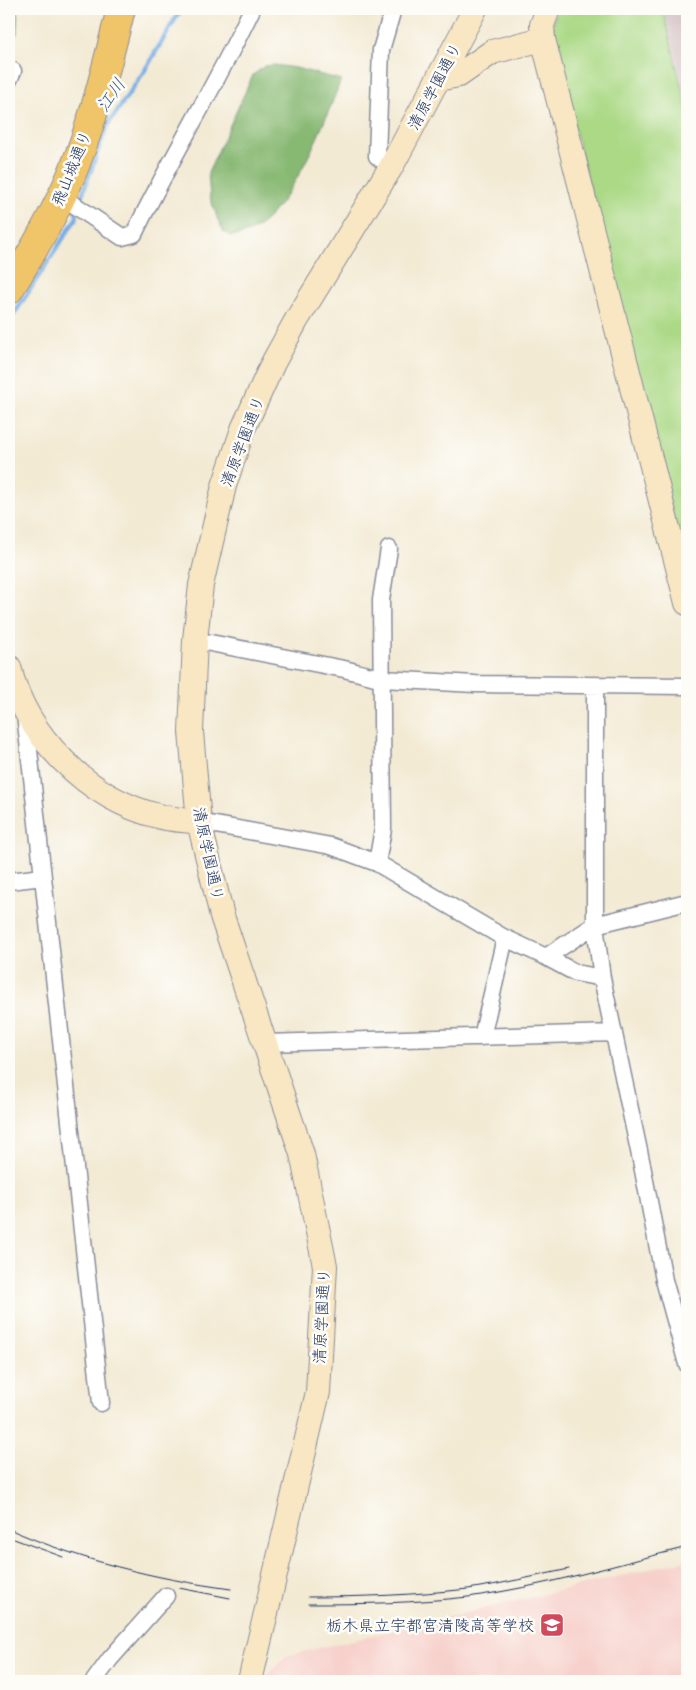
<svg xmlns="http://www.w3.org/2000/svg" width="696" height="1690" font-family="'Patrick Hand','Klee One',sans-serif">
<style>
.built{fill:#f7d0cb}
.industrial{fill:#d2bec2}
.green{fill:#abd986;stroke:#638472}
.forest{fill:#88b973;stroke:#527468}
.lines{fill:none;stroke-linecap:round;stroke-linejoin:round}
.stream{stroke:#76aee6;stroke-width:4.5}
.street-casing{stroke:#878c99;stroke-width:19}
.secondary-casing{stroke:#878c99;stroke-width:26}
.highway-casing{stroke:#878c99;stroke-width:30}
.street{stroke:#fff;stroke-width:16}
.secondary{stroke:#f9e7c3;stroke-width:24}
.highway{stroke:#f0c469;stroke-width:28}
.tram{stroke:#1b2f5e;stroke-width:1}
.labels{text-anchor:middle;stroke-width:5;stroke-linejoin:round;paint-order:stroke}
.street-label{font-size:16px;fill:#1b2f5e;stroke:#fdfcf7}
.poi-label{font-size:16px;fill:#1b2f5e;stroke:#fdfcf7;text-anchor:end}
.water-label{font-size:18px;font-style:italic;fill:#3b5b8e;stroke:#fdfcf7}
</style>
<rect width="100%" height="100%" fill="#fdfcf7"/>
<filter id="ink" filterUnits="userSpaceOnUse"><feTurbulence type="fractalNoise" baseFrequency=".02" numOctaves="2"/><feDisplacementMap in="SourceGraphic" scale="10" xChannelSelector="R" yChannelSelector="G"/><feConvolveMatrix kernelMatrix="1 2 1 2 8 2 1 2 1" color-interpolation-filters="sRGB"/></filter>
<filter id="wash" filterUnits="userSpaceOnUse"><feTurbulence type="fractalNoise" baseFrequency=".0096" numOctaves="4" result="noise"/><feDisplacementMap in="SourceGraphic" scale="20" xChannelSelector="R" yChannelSelector="G"/><feGaussianBlur stdDeviation="1.12" result="paint"/><feColorMatrix in="noise" values="0 0 0 0 0 0 0 0 0 0 0 0 0 0 0 0 0 1.4 0 .05"/><feComposite in="paint" operator="in"/></filter>
<g filter="url(#wash)">
<rect width="100%" height="100%" fill="#f3ead4"/>
<path class="built" d="M687,1560V1681H264L265,1677L286,1656Z"/>
<path class="industrial" d="M664,9H687V103Z"/>
<path class="green" d="M557,9H663L687,110V573L551,35Z"/>
<path class="forest" d="M9,9H18L17,34L9,35Z
M274,65L296,68L341,80C324,123 296,197 259,226C251,233 241,235 231,236L224,232L218,220L210,197L208,173L253,75L265,66Z"/>
<g class="lines">
<path class="stream" d="M79,203L107,126L145,70L181,9
M9,322L77,217L76,211"/>
</g>
</g>
<g filter="url(#ink)">
<g class="lines">
<defs>
<path id="street" d="M9,69L13,71L9,80
M391,167L377,156L381,50L393,9
M61,196L122,237L134,234C171,158 216,85 252,9
M195,640L344,669L383,679L475,684L687,686
M595,685V925L602,978L642,1165L664,1280L687,1364
M25,714L101,1403
M199,822L331,846L377,863L501,936L546,957L595,925L687,902
M377,863L383,829L381,600L389,549
M9,881L43,877
M546,957L576,973L602,978
M482,1037L505,938
M265,1043L614,1033
M94,1681L110,1659L166,1596"/>
<path id="secondary" d="M543,39L687,603
M438,79L459,75L492,52L543,39L542,25L548,9
M9,667C25,736 89,799 158,816C171,820 186,820 199,822
M250,1681L318,1392L325,1266L302,1154L222,916L199,822L191,732L195,640L201,585L224,486L243,429L273,363L296,321L391,167L475,9"/>
<path id="highway" d="M9,290C34,250 58,209 75,166C95,116 108,60 121,9"/>
</defs>
<use href="#street" class="street-casing"/>
<use href="#secondary" class="secondary-casing"/>
<use href="#highway" class="highway-casing"/>
<use href="#street" class="street"/>
<use href="#secondary" class="secondary"/>
<use href="#highway" class="highway"/>
<path class="tram" d="M9,1529C79,1560 155,1579 231,1589
M14,1539L63,1557
M179,1588L230,1598
M308,1597C362,1597 415,1595 468,1589C502,1584 535,1576 569,1569
M308,1604C362,1604 415,1603 468,1597C542,1587 615,1565 687,1547"/>
</g>
</g>
<defs>
<symbol id="school-square" viewBox="-11 -11 22 22"><rect x="-9" y="-9" width="18" height="18" rx="4" fill="#d1495b" stroke="#fdfcf7"/><path d="M0-5L7-2L0 1L-7-2ZM-4 1L0 2.5L4 1V4Q0 6-4 4Z" fill="#fff"/></symbol>
</defs>
<g fill-rule="evenodd">
<use href="#school-square" x="538" y="1611" width="28" height="28"/>
</g>
<g class="labels">
<g class="street-label">
<text transform="translate(434 86) rotate(-62)" y="6">清原学園通り</text>
<text transform="translate(71 168) rotate(-68)" y="6">飛山城通り</text>
<text transform="translate(242 441) rotate(-69)" y="6">清原学園通り</text>
<text transform="translate(209 854) rotate(78)" y="6">清原学園通り</text>
<text transform="translate(321 1316) rotate(-87)" y="6">清原学園通り</text>
</g>
<g class="poi-label">
<text x="534" y="1631">栃木県立宇都宮清陵高等学校</text>
</g>
<g class="water-label">
<text transform="translate(111 95) rotate(-55)" y="6">江川</text>
</g>
</g>
<rect width="696" height="1690" fill="none" stroke="#fdfcf7" stroke-width="30"/>
</svg>
